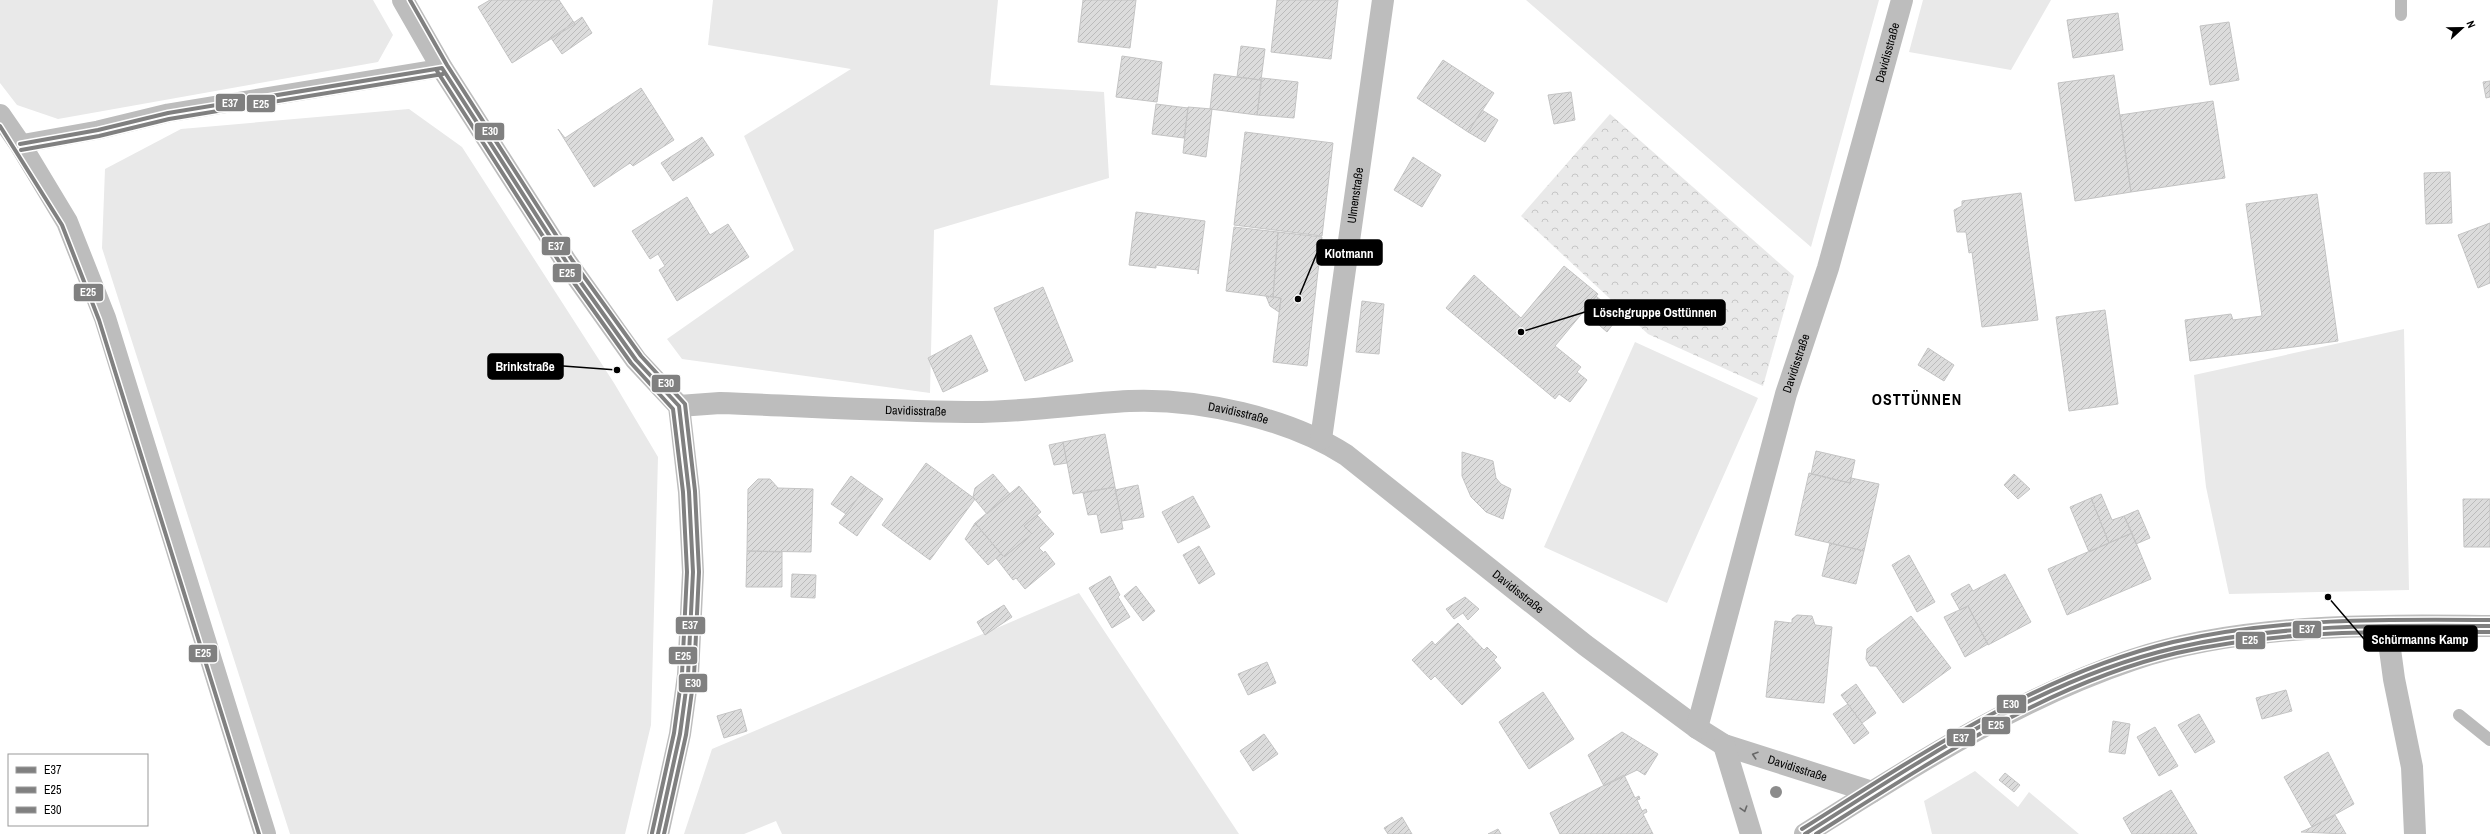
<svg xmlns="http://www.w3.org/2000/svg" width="2490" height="834" font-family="'Archivo Narrow',sans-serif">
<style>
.green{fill:#e9e9e9}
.park{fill:url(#park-crowns)}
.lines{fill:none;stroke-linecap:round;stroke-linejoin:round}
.stream{stroke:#bbb;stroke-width:12}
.building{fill:url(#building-hatch);stroke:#c4c4c4}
.service{stroke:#bdbdbd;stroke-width:19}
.minor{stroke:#bdbdbd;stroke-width:22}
.tertiary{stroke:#bdbdbd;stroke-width:22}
.bus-1-casing{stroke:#fff;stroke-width:7}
.bus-2-casing{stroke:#fff;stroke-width:7}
.bus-3-casing{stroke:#fff;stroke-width:7}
.bus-1{stroke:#808080;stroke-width:4}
.bus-2{stroke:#808080;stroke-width:4}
.bus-3{stroke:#808080;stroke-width:4}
.tree{fill:#8c8c8c}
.oneway{stroke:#686868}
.labels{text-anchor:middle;stroke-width:3.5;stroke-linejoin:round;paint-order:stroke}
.street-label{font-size:12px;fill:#000;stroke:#fff}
.district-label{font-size:16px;font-weight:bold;letter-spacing:1px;fill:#000;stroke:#fff}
.leader{fill:none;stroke:#000;stroke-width:1.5}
.callout-dot{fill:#000;stroke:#fff;stroke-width:1.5}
.callout{fill:#000;stroke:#000;stroke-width:1.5}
.callout-label{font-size:13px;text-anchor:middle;font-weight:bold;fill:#fff}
.line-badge{stroke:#fff;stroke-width:1.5}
.badge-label{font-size:11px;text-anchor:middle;font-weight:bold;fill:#fff}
</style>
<defs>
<pattern id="park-crowns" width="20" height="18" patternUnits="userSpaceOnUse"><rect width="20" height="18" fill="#e9e9e9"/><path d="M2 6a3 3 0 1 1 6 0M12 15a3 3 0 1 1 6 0" fill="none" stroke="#c6c6c6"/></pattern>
<pattern id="building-hatch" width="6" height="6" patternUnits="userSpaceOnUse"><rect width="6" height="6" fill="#dcdcdc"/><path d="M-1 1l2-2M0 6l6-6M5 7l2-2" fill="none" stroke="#bbb"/></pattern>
</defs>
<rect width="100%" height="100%" fill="#fff"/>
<path class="green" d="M0,0H373L393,35L378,62L58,119L17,105L0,83Z
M713,0H998L990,85L1104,92L1109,178L934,230L930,393L682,359L667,339L794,250L744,136L851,69L708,45Z
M1526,0H1879L1811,247Z
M1923,0H2051L2011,70L1909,52Z
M409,109L462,147L614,383L658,457L651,725L625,834H290L102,248L105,169L181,129Z
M2404,329L2409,590L2229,594L2206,487L2194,375Z
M1635,342L1758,398L1667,603L1544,547Z
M1079,593L1239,834H782L776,821L744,834H684L712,749Z
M1975,771L2018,807L2029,792L2079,834H1932L1924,801Z"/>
<path class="park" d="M1610,114L1794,276L1763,386L1648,334L1521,216Z"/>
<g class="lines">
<path class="stream" d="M2401,0V15
M2459,715L2490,740"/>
</g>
<path class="building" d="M490,0H559L575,24L512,63L478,7Z
M1083,0H1136L1130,48L1078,42Z
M1277,0H1338L1331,59L1271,52Z
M2118,13L2123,50L2073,58L2067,20Z
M582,17L592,33L562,54L551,38Z
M2229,22L2239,80L2210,85L2200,26Z
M1241,46L1265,49L1261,80L1237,77Z
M1122,56L1162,62L1157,102L1116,97Z
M1443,60L1494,93L1468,132L1417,98Z
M1214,74L1261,80L1257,115L1210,109Z
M2114,75L2131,192L2075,201L2058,83Z
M1262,78L1298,82L1294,118L1257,115Z
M2490,81V97L2486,98L2483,82Z
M641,88L674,140L633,166L630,163L594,187L558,129L565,138Z
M1571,92L1575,120L1554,124L1548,95Z
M2213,101L2225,178L2131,192L2120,115Z
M1156,104L1188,108L1184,138L1152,134Z
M1188,107L1212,109L1206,157L1183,153Z
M1482,110L1498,120L1485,142L1468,132Z
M1245,132L1333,143L1322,236L1234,225Z
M702,137L714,155L673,181L661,163Z
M1413,157L1441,175L1422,207L1394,190Z
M2450,172L2452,223L2426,224L2424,173Z
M2021,193L2038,320L1982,327L1972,252L1969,253L1966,232H1957L1954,210L1962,206V201Z
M2317,194L2338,341L2190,361L2185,320L2231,314L2233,320L2262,316L2246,204Z
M687,197L710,235L728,224L749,257L677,301L659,270L665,266L658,254L650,259L632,231Z
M1136,212L1205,221L1198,274V270L1156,265V268L1129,265Z
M2490,223V283L2478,288L2458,235Z
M1234,227L1278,232L1273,297L1226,291Z
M1278,232L1322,237L1307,366L1273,362L1281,298L1273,297Z
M1564,266L1598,294L1555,346L1581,367L1577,372L1587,380L1570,402L1559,394L1555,399L1446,308L1474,275L1521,318Z
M1043,287L1073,361L1025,381L994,308Z
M1266,296L1281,298L1279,312L1270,306Z
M1596,296L1619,316L1607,332L1584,312Z
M1362,301L1384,304L1379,354L1356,352Z
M2105,310L2118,404L2069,411L2056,317Z
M971,335L988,371L943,392L928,358Z
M1928,348L1954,365L1944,381L1918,365Z
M1105,434L1115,487L1073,494L1063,442Z
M1063,442L1067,463L1054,465L1049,445Z
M1816,451L1855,460L1850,483L1811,474Z
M1462,452L1493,461L1496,478L1501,484L1511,489L1503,519L1486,512L1471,497L1462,476Z
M926,463L975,499L930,560L882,525Z
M1809,473L1850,483L1851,478L1879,484L1864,551L1795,535Z
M993,474L1010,494L987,514L973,497L975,488Z
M2014,474L2030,489L2018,499L2004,485Z
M851,476L866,487L846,514L831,504Z
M758,479H770L778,488L813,489L811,552L747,551L748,489Z
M1138,485L1144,517L1122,521L1115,490Z
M1019,486L1041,512L1024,526L1032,534L1004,557L975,523Z
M866,487L883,499L857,536L839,523Z
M1115,487L1123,529L1101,533L1097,514L1088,515L1083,493Z
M2101,494L2112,520L2124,516L2132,533L2109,543L2091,498Z
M1193,496L1210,527L1178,543L1162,512Z
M2091,498L2109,543L2089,552L2070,507Z
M2463,499H2490V547H2464Z
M2138,510L2150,538L2136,544L2124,516Z
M1037,515L1054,534L1039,548L1044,553L1045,551L1055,564L1025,589L1016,578L1013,580L996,558L1001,554L1004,557L1032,534L1024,526Z
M975,523L1001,554L988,565L965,539Z
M2132,533L2151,579L2067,615L2048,569Z
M1830,543L1864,551L1856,584L1822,576Z
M1199,546L1215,574L1199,584L1183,555Z
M747,551L782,552V587H746Z
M1909,555L1935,602L1917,612L1892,565Z
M792,574L816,575L815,598L791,597Z
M2005,574L2031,622L1988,645L1968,606L1960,610L1951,594L1969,584L1973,591Z
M1110,576L1120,595L1118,597L1130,617L1112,628L1089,588Z
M1136,586L1155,611L1143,621L1124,596Z
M1465,597L1479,609L1468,620L1463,613L1454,619L1446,609Z
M1004,605L1012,617L985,635L977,622Z
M1968,606L1988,644L1965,657L1944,617Z
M1797,615L1812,616L1815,625L1832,627L1824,703L1766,697L1775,621L1792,623V619Z
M1911,616L1951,668L1903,703L1876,666H1870L1866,659L1867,649Z
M1458,623L1484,650L1487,647L1497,657L1494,660L1501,668L1462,705L1435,676L1431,680L1412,660L1432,641L1435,645Z
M1267,662L1276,683L1248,695L1238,674Z
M1856,684L1876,713L1862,723L1841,695Z
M2286,690L2292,711L2262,719L2256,698Z
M1543,692L1574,739L1529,769L1499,722Z
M1848,704L1869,733L1854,744L1833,714Z
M741,709L747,731L724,738L717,716Z
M2199,714L2215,742L2195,753L2178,725Z
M2113,721L2130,724L2125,754L2109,752Z
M2155,727L2178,766L2159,776L2137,737Z
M1622,732L1658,754L1645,775L1637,770L1604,786L1588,755Z
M1264,734L1278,754L1253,771L1240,751Z
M2328,752L2354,804L2312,827L2284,777Z
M2005,773L2020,785L2014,792L1999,780Z
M1624,775L1635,798L1639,796L1640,799L1637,800L1642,811L1646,809L1647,812L1643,814L1653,834H1560L1550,813Z
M2171,790L2197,834H2132L2123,818Z
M2335,815L2346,834L2301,832L2312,827Z
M1402,817L1412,834H1388L1384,828Z
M1498,829L1501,834H1488Z"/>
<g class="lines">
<path class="service" d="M20,144L98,130L168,113L442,68"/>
<g class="minor">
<path d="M403,0L442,68L567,263L636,360L679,406L689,492L693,572L688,675L680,734L658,834"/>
<path id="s1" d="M679,406L720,403C802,406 884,411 966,412C1020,413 1075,404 1129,401C1198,398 1288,418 1346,455L1585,645L1697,728L1724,745L1872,792"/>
<path id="s2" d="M1321,439L1383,0"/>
<path d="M2387,627L2394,679L2412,767L2415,834"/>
<path id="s3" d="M1697,728L1786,394L1828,268L1902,0"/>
<path d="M1724,745L1751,834"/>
</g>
<path class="tertiary" d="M0,115L20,144L67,222L105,318L265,834
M1805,834C1910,768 2014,700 2132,660C2241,623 2376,625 2490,626"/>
<defs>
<path id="bus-1" d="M442,68L567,263L636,360L679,406L689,492L693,572L688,675L680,734L658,834
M20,144L98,130L168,113L442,68
M1805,834C1920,761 2040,679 2175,648C2278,624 2385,625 2490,626"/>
<path id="bus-2" d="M437,71L562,266L631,363L673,409L683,492L687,572L682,674L674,733L652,833
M0,126L62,225L99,320L259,834
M21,150L99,136L169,119L443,74
M1816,834C1927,764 2048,683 2177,653C2279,630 2385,631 2490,632"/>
<path id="bus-3" d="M410,0L447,65L572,260L641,356L685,404L695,491L699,572L694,676L686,735L664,834
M1802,829C1918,756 2038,674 2173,642C2277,618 2384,619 2490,620"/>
</defs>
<use href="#bus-1" class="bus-1-casing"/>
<use href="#bus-2" class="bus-2-casing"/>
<use href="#bus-3" class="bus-3-casing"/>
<use href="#bus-1" class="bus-1"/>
<use href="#bus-2" class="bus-2"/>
<use href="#bus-3" class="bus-3"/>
</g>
<circle class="tree" cx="1776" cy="792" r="6"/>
<defs><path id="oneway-chevron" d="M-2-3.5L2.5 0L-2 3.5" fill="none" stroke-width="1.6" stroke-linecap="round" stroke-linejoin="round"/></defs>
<g class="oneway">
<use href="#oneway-chevron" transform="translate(1755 755) rotate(-162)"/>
<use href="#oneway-chevron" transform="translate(1744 809) rotate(73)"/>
</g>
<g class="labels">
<g class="street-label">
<text dy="4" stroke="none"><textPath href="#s3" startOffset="702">Davidisstraße</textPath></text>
<text dy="4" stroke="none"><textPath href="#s2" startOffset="246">Ulmenstraße</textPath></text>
<text dy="4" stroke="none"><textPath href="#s3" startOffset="378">Davidisstraße</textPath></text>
<text dy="4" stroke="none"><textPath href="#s1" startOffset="237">Davidisstraße</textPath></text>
<text dy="4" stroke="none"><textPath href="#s1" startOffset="561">Davidisstraße</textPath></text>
<text dy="4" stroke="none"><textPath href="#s1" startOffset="897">Davidisstraße</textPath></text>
<text dy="4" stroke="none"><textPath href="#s1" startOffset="1231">Davidisstraße</textPath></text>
</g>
<g class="district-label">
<text x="1917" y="405">OSTTÜNNEN</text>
</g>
</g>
<path class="leader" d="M1298 299L1317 253M1521 332L1585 312M617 370L563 366M2328 597L2364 639"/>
<g class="callout-dot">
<circle cx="1298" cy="299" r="4"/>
<circle cx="1521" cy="332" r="4"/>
<circle cx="617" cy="370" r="4"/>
<circle cx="2328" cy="597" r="4"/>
</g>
<g class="callout">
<rect x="1317" y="240" width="65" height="25" rx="4"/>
<rect x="1585" y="300" width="140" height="25" rx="4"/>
<rect x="488" y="354" width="75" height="25" rx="4"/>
<rect x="2364" y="626" width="113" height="25" rx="4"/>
</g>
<g class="callout-label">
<text x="1349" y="258">Klotmann</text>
<text x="1655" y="317">Löschgruppe Osttünnen</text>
<text x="525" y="371">Brinkstraße</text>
<text x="2420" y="644">Schürmanns Kamp</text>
</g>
<g class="line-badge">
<rect x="215" y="93" width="31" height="19" rx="4" fill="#808080"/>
<rect x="246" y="94" width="30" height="19" rx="4" fill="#808080"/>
<rect x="474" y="122" width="31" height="19" rx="4" fill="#808080"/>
<rect x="541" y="236" width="30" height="20" rx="4" fill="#808080"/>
<rect x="552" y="263" width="30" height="20" rx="4" fill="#808080"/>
<rect x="73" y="283" width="31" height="19" rx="4" fill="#808080"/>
<rect x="651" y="374" width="30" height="19" rx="4" fill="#808080"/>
<rect x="675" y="616" width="31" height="19" rx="4" fill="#808080"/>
<rect x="2292" y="620" width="30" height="19" rx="4" fill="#808080"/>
<rect x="2235" y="631" width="31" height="19" rx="4" fill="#808080"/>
<rect x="188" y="644" width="30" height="19" rx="4" fill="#808080"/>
<rect x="668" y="646" width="30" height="19" rx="4" fill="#808080"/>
<rect x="678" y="673" width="30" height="20" rx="4" fill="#808080"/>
<rect x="1996" y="694" width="31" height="20" rx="4" fill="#808080"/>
<rect x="1981" y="716" width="30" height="19" rx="4" fill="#808080"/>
<rect x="1946" y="728" width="30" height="19" rx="4" fill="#808080"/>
</g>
<g class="badge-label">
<text x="230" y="107">E37</text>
<text x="261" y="108">E25</text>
<text x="490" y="135">E30</text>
<text x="556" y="250">E37</text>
<text x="567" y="277">E25</text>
<text x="88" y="296">E25</text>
<text x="666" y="387">E30</text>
<text x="690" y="629">E37</text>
<text x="2307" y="633">E37</text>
<text x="2250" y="644">E25</text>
<text x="203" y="657">E25</text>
<text x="683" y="660">E25</text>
<text x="693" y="687">E30</text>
<text x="2011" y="708">E30</text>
<text x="1996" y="729">E25</text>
<text x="1961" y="742">E37</text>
</g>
<rect x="8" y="754" width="140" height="72" fill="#ffffff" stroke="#999999"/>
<rect x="16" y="767" width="20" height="6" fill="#808080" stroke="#999999"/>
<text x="44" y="774" font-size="12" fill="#000000">E37</text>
<rect x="16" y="787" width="20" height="6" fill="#808080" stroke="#999999"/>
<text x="44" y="794" font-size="12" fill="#000000">E25</text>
<rect x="16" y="807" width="20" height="6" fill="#808080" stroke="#999999"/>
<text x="44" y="814" font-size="12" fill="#000000">E30</text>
<g transform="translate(2462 28) rotate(68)" stroke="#ffffff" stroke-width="3" paint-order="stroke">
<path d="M0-3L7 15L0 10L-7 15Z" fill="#000000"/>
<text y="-6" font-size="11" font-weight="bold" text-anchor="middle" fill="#000000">N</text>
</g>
</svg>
